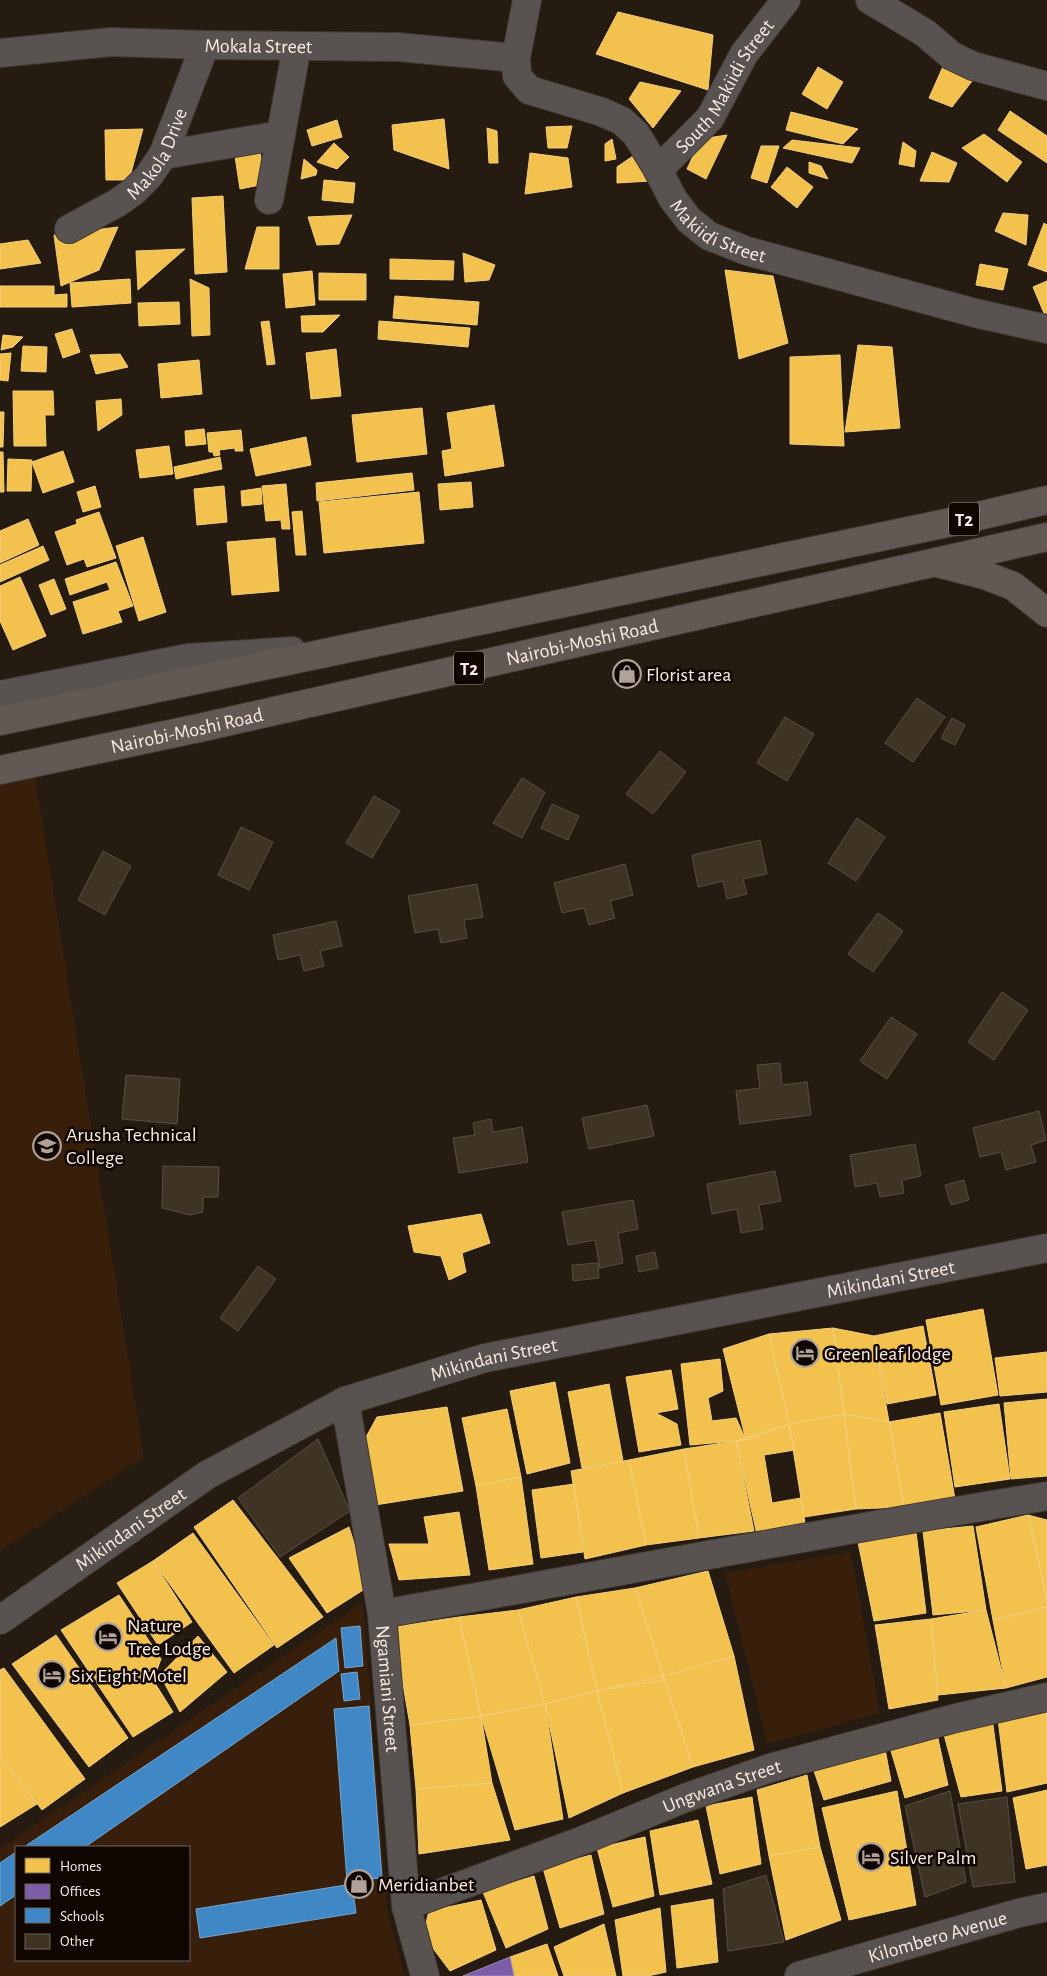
<svg xmlns="http://www.w3.org/2000/svg" width="1047" height="1976" font-family="'Alegreya Sans',sans-serif">
<style>
.built{fill:#381f0c;fill-rule:evenodd}
.homes{fill:#f2c14e;stroke:#f4ce7a}
.offices{fill:#7b5ea7;stroke:#a188b8}
.schools{fill:#3f88c5;stroke:#77a6cd}
.building{fill:#3f3423;stroke:#564e45}
.lines{fill:none;stroke-linecap:round;stroke-linejoin:round}
.minor-casing{stroke:#423830;stroke-width:30}
.highway-casing{stroke:#423830;stroke-width:30}
.minor{stroke:#585351;stroke-width:28}
.highway{stroke:#625955;stroke-width:28}
.labels{text-anchor:middle;stroke-width:5;stroke-linejoin:round;paint-order:stroke}
.shield{fill:#100703;stroke:#b4a79e;stroke-width:1}
.shield-label{font-size:19px;font-weight:bold;fill:#faebe1}
.street-label{font-size:20px;fill:#faebe1;stroke:#100703}
.poi-label{font-size:20px;fill:#faebe1;stroke:#100703;text-anchor:start}
</style>
<rect width="100%" height="100%" fill="#261b11"/>
<path class="built" d="M35,776L144,1457L0,1551V783Z
M851,1552L880,1713L767,1744L725,1573Z
M363,1602L387,1909L405,1976H0V1849ZM16,1847H189V1960H16Z"/>
<path class="homes" d="M618,12L713,35L708,90L596,54Z
M945,62L976,76L952,107L929,98Z
M818,67L843,82L827,109L802,94Z
M640,82L681,91L653,128L629,99Z
M1010,111L1047,136V163L998,130Z
M791,112L858,129L843,144L786,130Z
M444,119L449,169L394,150L392,125Z
M337,120L342,137L312,146L307,130Z
M572,126L567,148H548L546,127Z
M487,128L497,131L498,163H489Z
M143,129L129,180H106L105,130Z
M984,134L1022,162L1007,182L962,148Z
M727,135L706,179L687,169L701,139Z
M612,139L616,159L605,161V144Z
M792,140L860,148L852,163L783,148Z
M903,142L916,151L914,167L899,164Z
M334,143L349,157L337,169L317,162Z
M761,146H779L767,183L751,178Z
M260,152L265,184L240,189L235,156Z
M932,152L957,163L949,182L920,181Z
M530,153L568,158L572,187L525,194Z
M633,156L650,181L617,183V167Z
M304,159L317,170L316,175L301,179Z
M809,162L821,166L828,179L809,173Z
M787,167L813,187L797,208L771,187Z
M324,180L355,183L353,203L322,200Z
M223,196L227,272L195,274L192,198Z
M1003,213L1028,215L1026,245L995,231Z
M352,215L339,244L317,245L308,217Z
M1044,223L1047,225V272L1028,265Z
M118,227L99,270L61,286L54,235Z
M257,227H279V269H245Z
M28,240L41,263L0,269V244Z
M185,249L138,290L136,251Z
M463,253L495,265L489,280L465,282Z
M390,259L454,261L453,280L390,279Z
M980,264L1008,269L1003,290L976,285Z
M725,270L773,276L788,343L739,359Z
M312,271L315,305L286,308L283,274Z
M319,273L366,274V300H319Z
M130,279L131,303L72,307L70,283Z
M190,279L209,288L210,335L192,336Z
M1047,281V318H1046L1033,287Z
M0,286H54V295L67,294V307H0Z
M395,296L479,302L477,325L393,318Z
M179,302L180,324L139,326L138,303Z
M340,315L323,332H302L301,316Z
M269,321L275,364L267,365L261,322Z
M379,321L470,328L468,347L378,339Z
M72,329L80,352L63,358L55,334Z
M3,335L23,337L13,347L1,350Z
M858,345L892,347L900,428L845,432Z
M23,346L47,347L46,372L21,371Z
M336,349L341,396L311,399L306,353Z
M11,353L8,381L0,380V354Z
M120,354L128,367L96,374L90,355Z
M840,355L844,446L790,444V357Z
M199,360L202,394L161,398L158,364Z
M13,391H53L54,415H45L46,446H14Z
M121,399L122,415L98,431L96,401Z
M494,405L504,466L445,476L442,451L452,449L447,413Z
M422,408L427,454L357,462L352,415Z
M0,412H4L3,447H0Z
M204,429L206,444L186,446L185,431Z
M241,430L243,451H235V448L219,450L220,455L214,456L213,452H209L207,433Z
M306,437L311,465L256,476L250,449Z
M169,446L173,474L140,478L136,450Z
M63,451L74,482L43,493L32,462Z
M0,452H3L4,492H0Z
M220,457L222,469L176,479L174,467Z
M8,459L32,460L31,491H7Z
M412,473L414,490L317,501L316,483Z
M471,482L473,507L440,510L438,484Z
M286,484L290,529H282L281,520L266,521L262,486Z
M95,486L101,507L83,512L77,492Z
M224,486L227,522L197,525L194,489Z
M261,488L262,504L242,506L241,491Z
M419,492L424,543L324,553L319,502Z
M302,511L306,555H296L292,512Z
M99,512L116,558L87,567L84,559L67,565L55,532L77,524L76,520Z
M28,519L39,545L0,563V531Z
M143,537L166,612L139,621L116,546Z
M275,538L279,591L232,595L227,542Z
M43,546L49,560L0,582V565Z
M116,562L133,606L118,611L122,622L83,634L73,602L110,590L107,582L70,595L65,579Z
M20,577L46,636L13,650L0,621V586Z
M54,579L66,609L51,615L39,585Z
M481,1214L490,1243L462,1253L466,1272L449,1280L441,1256L414,1252L408,1226Z
M983,1309L998,1395L941,1405L926,1320Z
M923,1326L936,1395L887,1404L874,1336Z
M833,1328L844,1414L789,1424L769,1334Z
M833,1328L874,1336L889,1422L844,1414Z
M769,1334L789,1424L746,1440L723,1349Z
M1047,1352V1392L1000,1396L995,1358Z
M720,1359L723,1391L708,1398L712,1421L736,1418L746,1440L690,1445L681,1364Z
M671,1370L678,1409L656,1413L677,1424L681,1445L639,1452L626,1377Z
M555,1382L570,1463L527,1474L510,1391Z
M609,1384L623,1461L582,1468L568,1392Z
M1047,1399V1476L1011,1479L1004,1403Z
M999,1404L1010,1479L955,1487L944,1412Z
M447,1407L463,1491L375,1505L366,1437L377,1417Z
M507,1409L521,1477L476,1486L462,1418Z
M940,1413L955,1499L904,1507L889,1422Z
M844,1414L856,1509L804,1517L789,1424Z
M844,1414L889,1422L904,1507L856,1509Z
M789,1424L795,1450L764,1455L772,1503L801,1498L806,1530L758,1539L736,1441Z
M736,1441L754,1531L699,1538L684,1449Z
M684,1449L699,1538L646,1545L629,1460Z
M629,1460L646,1545L585,1559L571,1471Z
M521,1477L533,1564L489,1570L476,1486Z
M574,1484L583,1552L541,1558L532,1490Z
M233,1500L323,1617L277,1648L194,1527Z
M459,1512L470,1575L399,1580L389,1544H429L424,1517Z
M1028,1515L1047,1600V1607L993,1620L976,1527Z
M1028,1515L1047,1520V1600Z
M973,1526L986,1610L933,1615L923,1531Z
M349,1527L368,1587L327,1613L289,1558Z
M916,1532L926,1613L874,1621L858,1542Z
M193,1533L274,1645L234,1673L153,1561Z
M153,1561L192,1622L158,1645L117,1583Z
M708,1571L734,1656L663,1676L635,1588Z
M635,1588L665,1680L597,1691L576,1597Z
M119,1595L161,1659L153,1680L173,1712L133,1737L61,1630Z
M576,1597L597,1691L545,1704L518,1610Z
M1047,1607V1677L1006,1688L993,1620Z
M518,1610L545,1704L481,1716L459,1617Z
M986,1610L1006,1688L938,1695L931,1619Z
M459,1617L481,1716L410,1725L393,1627Z
M931,1619L938,1700L889,1709L875,1625Z
M56,1635L128,1738L89,1767L12,1664Z
M198,1636L227,1672L180,1712L160,1675Z
M734,1656L754,1750L693,1767L663,1676Z
M4,1668L85,1779L42,1810L0,1755V1670Z
M663,1676L693,1767L623,1793L597,1691Z
M597,1691L623,1793L569,1818L545,1704Z
M545,1704L563,1819L515,1830L481,1716Z
M1047,1712V1783L1007,1792L998,1719Z
M481,1716L492,1783L416,1789L410,1725Z
M992,1718L1002,1791L961,1797L943,1731Z
M937,1734L948,1785L905,1798L889,1744Z
M885,1749L891,1781L824,1800L814,1771Z
M0,1755L37,1804L0,1827Z
M807,1775L820,1847L769,1856L757,1790Z
M492,1783L510,1840L419,1854L416,1789Z
M1047,1790V1865L1026,1869L1013,1798Z
M897,1791L916,1905L849,1920L822,1808Z
M752,1797L761,1864L720,1874L706,1806Z
M698,1820L712,1884L660,1895L650,1831Z
M645,1837L654,1896L613,1907L597,1848Z
M820,1847L841,1920L786,1940L769,1856Z
M591,1855L604,1914L560,1928L543,1868Z
M534,1876L548,1929L506,1948L483,1892Z
M713,1899L718,1962L677,1968L671,1906Z
M481,1900L496,1950L450,1971L423,1935L429,1911Z
M660,1908L666,1972L648,1976H623L615,1920Z
M604,1924L616,1976H564L554,1947Z
M547,1944L558,1976H514L510,1957Z"/>
<path class="offices" d="M510,1957L514,1976H463Z"/>
<path class="schools" d="M360,1626L363,1666L345,1668L341,1628Z
M336,1638L339,1671L85,1847H24Z
M357,1672L360,1699L344,1701L341,1674Z
M369,1706L382,1878L347,1881L334,1709Z
M16,1852V1895L0,1906V1863Z
M352,1884L356,1913L200,1938L196,1909Z"/>
<path class="building" d="M917,698L945,717L913,762L885,743Z
M785,717L814,734L787,781L757,763Z
M952,718L965,725L955,745L941,738Z
M660,751L686,772L653,814L626,794Z
M522,778L545,792L522,838L493,823Z
M374,796L400,811L372,858L346,843Z
M552,804L579,816L568,840L541,828Z
M857,818L885,837L856,881L828,863Z
M241,827L273,842L249,890L218,875Z
M760,840L767,874L743,879L747,894L727,899L723,881L698,887L692,855Z
M103,851L131,866L105,915L78,900Z
M625,864L633,895L610,901L615,918L589,925L584,908L562,913L554,883Z
M477,884L483,917L464,920L467,938L441,943L438,929L415,933L408,896Z
M878,913L903,931L873,972L848,954Z
M336,921L342,946L320,951L324,966L304,971L300,955L278,960L273,935Z
M1002,992L1028,1010L994,1060L968,1042Z
M891,1017L917,1034L887,1079L860,1061Z
M780,1063L782,1085L807,1082L811,1115L740,1124L736,1091L760,1088L757,1065Z
M126,1075L180,1079L177,1124L122,1119Z
M647,1105L654,1136L589,1149L582,1118Z
M1039,1111L1046,1140L1031,1145L1036,1162L1006,1170L1001,1152L980,1157L973,1128Z
M491,1119L493,1132L522,1127L528,1162L459,1173L453,1138L475,1135L473,1123Z
M915,1144L921,1176L902,1180L904,1193L880,1197L877,1183L855,1187L850,1155Z
M163,1166L219,1167L218,1197H203V1212L190,1215L162,1208Z
M775,1171L781,1201L759,1205L763,1229L741,1233L737,1209L712,1214L707,1184Z
M964,1180L969,1200L951,1205L945,1185Z
M633,1200L638,1229L618,1233L623,1263L600,1268L595,1240L568,1245L562,1212Z
M655,1252L658,1268L639,1272L636,1256Z
M598,1263L599,1278L573,1281L572,1265Z
M258,1266L276,1279L238,1331L220,1318Z
M318,1439L350,1511L280,1557L238,1498Z
M950,1791L966,1882L925,1897L905,1806Z
M1007,1797L1015,1882L973,1887L958,1804Z
M766,1875L784,1942L728,1951L723,1889Z"/>
<g class="lines">
<defs>
<g id="minor">
<path id="s1" d="M527,0L516,58L517,76L529,90L602,112L622,121L636,134L658,170L673,199L689,220L709,236L747,251L975,313L1047,329"/>
<path d="M870,0L925,33L952,56L973,66L1047,86"/>
<path id="s2" d="M0,53L111,42L205,45L398,47L516,58"/>
<path d="M163,155L281,135"/>
<path id="s3" d="M658,170L710,118L744,54L786,0"/>
<path d="M269,200L297,46"/>
<path id="s4" d="M69,229L117,203L134,191L148,177L163,155L205,45"/>
<path d="M0,695L188,658L292,651"/>
<path id="s5" d="M345,1401L382,1614L406,1906L425,1976"/>
<path d="M382,1614C604,1575 825,1532 1047,1496"/>
<path id="s6" d="M0,1620L207,1475L345,1401L485,1358L1047,1248"/>
<path id="s7" d="M406,1906L581,1841L685,1798L770,1768L952,1719L1047,1697"/>
<path id="s8" d="M799,1976L1019,1913L1047,1907"/>
</g>
<g id="highway">
<path d="M941,564L984,575L1013,586L1047,613"/>
<path d="M0,721L961,520L1047,500"/>
<path id="s9" d="M0,770L199,728L1047,537"/>
</g>
</defs>
<use href="#minor" class="minor-casing"/>
<use href="#highway" class="highway-casing"/>
<use href="#minor" class="minor"/>
<use href="#highway" class="highway"/>
</g>
<defs>
<symbol id="shop-ring" viewBox="-11 -11 22 22"><circle r="9.5" fill="#100703" stroke="#b0a298" stroke-width="1.5"/><path d="M-5-2.5h2.3a2.7 3.5 0 0 1 5.4 0H5L5.5 6h-11ZM-1.5-2.5h3a1.5 2.3 0 0 0-3 0Z" fill="#b0a298"/></symbol>
<symbol id="university-ring" viewBox="-11 -11 22 22"><circle r="9.5" fill="#100703" stroke="#b0a298" stroke-width="1.5"/><path d="M0-5L7-2L0 1L-7-2ZM-4 1L0 2.5L4 1V4Q0 6-4 4Z" fill="#b0a298"/></symbol>
<symbol id="hotel-ring" viewBox="-11 -11 22 22"><circle r="9.5" fill="#100703" stroke="#b0a298" stroke-width="1.5"/><path d="M-6-4.5h1.5V1H6V5H4.5V3h-9V5H-6ZM-4 0a1.8 1.8 0 1 1 3.6 0ZM.5 0V-2.5h3Q6-2.5 6 0Z" fill="#b0a298"/></symbol>
</defs>
<g fill-rule="evenodd">
<use href="#shop-ring" x="611" y="658" width="32" height="32"/>
<use href="#university-ring" x="31" y="1130" width="32" height="32"/>
<use href="#hotel-ring" x="789" y="1337" width="32" height="32"/>
<use href="#hotel-ring" x="92" y="1621" width="32" height="32"/>
<use href="#hotel-ring" x="36" y="1659" width="32" height="32"/>
<use href="#hotel-ring" x="855" y="1841" width="32" height="32"/>
<use href="#shop-ring" x="343" y="1868" width="32" height="32"/>
</g>
<g class="labels">
<g class="shield">
<rect x="949" y="502.5" width="30" height="33" rx="4"/>
<rect x="454" y="651.5" width="30" height="33" rx="4"/>
</g>
<g class="shield-label">
<text x="964" y="526">T2</text>
<text x="469" y="675">T2</text>
</g>
<g class="street-label">
<text dy="7" stroke="none"><textPath href="#s2" startOffset="259">Mokala Street</textPath></text>
<text dy="7" stroke="none"><textPath href="#s3" startOffset="108">South Makiidi Street</textPath></text>
<text dy="7" stroke="none"><textPath href="#s4" startOffset="120">Makola Drive</textPath></text>
<text dy="7" stroke="none"><textPath href="#s1" startOffset="345">Makiidi Street</textPath></text>
<text dy="7" stroke="none"><textPath href="#s9" startOffset="596">Nairobi-Moshi Road</textPath></text>
<text dy="7" stroke="none"><textPath href="#s9" startOffset="191">Nairobi-Moshi Road</textPath></text>
<text dy="7" stroke="none"><textPath href="#s6" startOffset="969">Mikindani Street</textPath></text>
<text dy="7" stroke="none"><textPath href="#s6" startOffset="564">Mikindani Street</textPath></text>
<text dy="7" stroke="none"><textPath href="#s6" startOffset="159">Mikindani Street</textPath></text>
<text dy="7" stroke="none"><textPath href="#s5" startOffset="291">Ngamiani Street</textPath></text>
<text dy="7" stroke="none"><textPath href="#s7" startOffset="338">Ungwana Street</textPath></text>
<text dy="7" stroke="none"><textPath href="#s8" startOffset="144">Kilombero Avenue</textPath></text>
</g>
<g class="poi-label">
<text x="646" y="681">Florist area</text>
<text x="66" y="1141">Arusha Technical<tspan x="66" dy="23">College</tspan></text>
<text x="824" y="1360">Green leaf lodge</text>
<text x="127" y="1632">Nature<tspan x="127" dy="23">Tree Lodge</tspan></text>
<text x="71" y="1682">Six Eight Motel</text>
<text x="890" y="1864">Silver Palm</text>
<text x="378" y="1891">Meridianbet</text>
</g>
</g>
<rect x="15" y="1846" width="175" height="115" fill="#100703" stroke="#6e625c"/>
<rect x="25" y="1858" width="25" height="15" fill="#f2c14e" stroke="#6e625c"/>
<text x="60" y="1871" font-size="15" fill="#faebe1">Homes</text>
<rect x="25" y="1884" width="25" height="15" fill="#7b5ea7" stroke="#6e625c"/>
<text x="60" y="1896" font-size="15" fill="#faebe1">Offices</text>
<rect x="25" y="1908" width="25" height="15" fill="#3f88c5" stroke="#6e625c"/>
<text x="60" y="1921" font-size="15" fill="#faebe1">Schools</text>
<rect x="25" y="1934" width="25" height="15" fill="#3f3423" stroke="#6e625c"/>
<text x="60" y="1946" font-size="15" fill="#faebe1">Other</text>
</svg>
